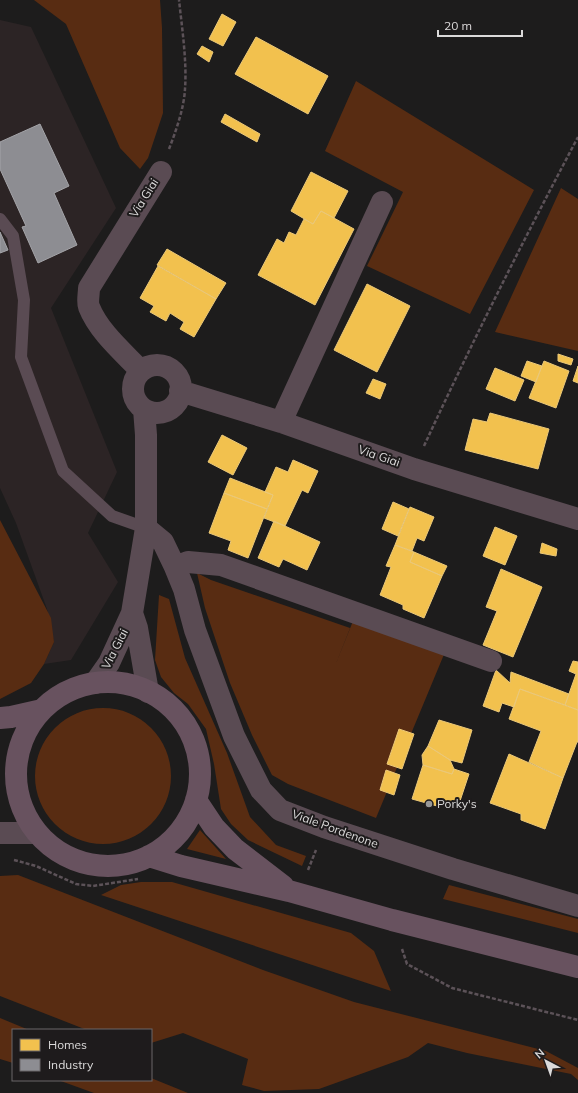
<svg xmlns="http://www.w3.org/2000/svg" width="578" height="1093" font-family="Mulish,sans-serif">
<style>
.built{fill:#2c2425}
.green{fill:#582c12}
.homes{fill:#f2c14e;stroke:#ebc878}
.industry{fill:#8d8d92;stroke:#a4a4a8}
.lines{fill:none;stroke-linecap:round;stroke-linejoin:round}
.path{stroke:#5c5258;stroke-width:2.5;stroke-dasharray:4 2;stroke-linecap:butt}
.service{stroke:#5a4b53;stroke-width:12}
.minor{stroke:#5a4b53;stroke-width:22}
.primary{stroke:#68525f;stroke-width:22}
.poi-dot{fill:#989898;stroke:#1e1b1c;stroke-width:1.5}
.labels{text-anchor:middle;stroke-width:4;stroke-linejoin:round;paint-order:stroke}
.street-label{font-size:12px;fill:#dbdada;stroke:#1e1b1c}
.poi-label{font-size:12px;fill:#dbdada;stroke:#1e1b1c;text-anchor:start}
</style>
<rect width="100%" height="100%" fill="#1d1c1c"/>
<path class="built" d="M0,20L31,27L116,208L51,308L117,472L88,533L118,582L71,660L44,664L54,642L47,609L16,523L0,488Z"/>
<path class="green" d="M34,0H160L162,28L163,113L148,158L140,169L120,148L66,24Z
M356,81L534,190L470,314L367,266L403,192L325,151Z
M561,188L578,199V351L495,332Z
M0,520L51,618L54,642L44,664L31,683L0,699Z
M197,573L211,580L350,628L335,666L353,621L445,652L376,818L288,784L272,775L252,735L230,683L205,608Z
M159,595L169,599L185,658L227,753L250,817L276,845L306,856L302,866L248,840L231,824L221,809L214,764L206,729L188,704L174,693L161,677L155,660Z
M35 776a68 68 0 1 1 136 0a68 68 0 1 1-136 0Z
M200,830L226,859L187,849Z
M18,875L263,970L354,1002L546,1051L578,1068V1080L571,1074L467,1053L428,1043L408,1057L319,1089L264,1091L242,1085L248,1059L183,1033L151,1043V1030H87L0,996V876Z
M141,882H172L351,933L374,951L391,991L101,895L121,885Z
M449,885L578,919V933L443,899Z
M0,1018L29,1030H13V1063L0,1059Z
M151,1078L188,1093H94L58,1080H151Z"/>
<path class="homes" d="M222,14L236,22L223,46L209,39Z
M256,37L328,76L308,114L235,74Z
M202,46L213,52L209,62L197,54Z
M225,114L260,134L257,142L221,122Z
M311,172L348,191L334,218L321,211L313,224L291,211Z
M321,211L354,229L315,305L258,275L277,239L284,243L289,232L296,235L304,219L313,224Z
M167,249L226,283L216,299L157,265Z
M158,266L216,299L194,337L180,329L184,322L170,313L166,321L150,312L154,306L140,298Z
M367,284L410,306L377,372L334,350Z
M558,354L573,359L571,365L558,361Z
M527,361L542,366L536,382L521,376Z
M544,361L569,371L556,408L529,398Z
M578,366V383L573,381Z
M495,368L524,380L515,401L486,389Z
M373,379L386,384L380,399L366,393Z
M490,413L549,429L538,469L465,450L473,419L487,422Z
M222,435L247,448L233,475L208,462Z
M293,460L318,471L308,493L302,490L285,526L264,518L273,495L265,492L276,467L288,472Z
M230,478L273,495L267,509L224,493Z
M224,493L267,509L248,558L228,550L231,541L209,533Z
M393,502L409,509L398,536L382,529Z
M410,507L434,517L424,541L417,538L412,551L395,545Z
M274,521L320,542L307,570L283,559L279,567L258,558Z
M495,527L517,536L505,565L483,556Z
M542,543L557,549L556,556L540,553Z
M395,545L414,552L410,562L442,576L424,618L403,609V605L380,595L391,567L386,566Z
M414,552L447,566L442,576L410,562Z
M501,569L542,587L513,657L483,645L497,611L486,607Z
M573,661L578,662V710L565,705L576,674L569,671Z
M496,670L510,683L511,672L569,694L565,705L520,689L514,707L502,703L499,712L483,706Z
M520,689L578,710V742H577L563,778L529,762L541,731L509,719Z
M439,720L472,730L462,763L450,760L428,746Z
M399,729L414,734L402,769L387,764Z
M428,746L450,760L454,769L452,774L423,765L422,755Z
M509,754L563,778L545,829L521,820V814L490,803Z
M423,765L452,774L454,769L469,774L458,807L438,801L437,806L412,799Z
M386,770L400,775L394,795L380,790Z"/>
<path class="industry" d="M40,124L69,186L54,193L77,245L38,263L22,227L26,226L0,169V142Z
M0,232L8,250L0,253Z"/>
<g class="lines">
<path class="path" d="M169,149C176,131 184,108 185,89C187,61 182,28 179,0
M424,446C472,342 524,239 578,137
M14,860L36,866L76,884L93,886L138,879
M308,870L316,850
M402,949L407,964L452,988L578,1020"/>
<path class="service" d="M0,219L13,236L24,300L21,357L63,471L112,516L146,528"/>
<path class="minor" d="M133 389a24 24 0 1 1 48 0a24 24 0 1 1-48 0Z
M141,371C123,352 99,332 89,307C87,302 89,294 89,288L161,172
M180,391L281,422L414,469L578,519
M281,422L382,202
M146,528L163,542L175,567L184,589L195,630L234,736L261,790L280,810L324,827L453,869L578,906
M175,567L188,562L221,565L491,661
M132,613L146,528V435L144,409
M95,683L109,663L132,613L137,628L148,692
M0,833H37"/>
<path class="primary" d="M16 774a92 92 0 1 1 184 0a92 92 0 1 1-184 0Z
M0,718L11,717L42,710
M196,800L214,827L235,849L283,886
M149,856L181,866L289,891L392,920L578,967"/>
</g>
<circle class="poi-dot" cx="429" cy="804" r="4"/>
<g class="labels">
<g class="street-label">
<text transform="translate(144 198) rotate(-58)" y="4">Via Giai</text>
<text transform="translate(379 456) rotate(19)" y="4">Via Giai</text>
<text transform="translate(115 649) rotate(-63)" y="4">Via Giai</text>
<text transform="translate(335 829) rotate(20)" y="4">Viale Pordenone</text>
</g>
<g class="poi-label">
<text x="437" y="808">Porky's</text>
</g>
</g>
<rect x="12" y="1029" width="140" height="52" fill="#1e1b1c" stroke="#6a6768"/>
<rect x="20" y="1039" width="20" height="12" fill="#f2c14e" stroke="#6a6768"/>
<text x="48" y="1049" font-size="12" fill="#dbdada">Homes</text>
<rect x="20" y="1059" width="20" height="12" fill="#8d8d92" stroke="#6a6768"/>
<text x="48" y="1069" font-size="12" fill="#dbdada">Industry</text>
<g transform="translate(546 1061) rotate(319)" stroke="#1e1b1c" stroke-width="3" paint-order="stroke">
<path d="M0-3L7 15L0 10L-7 15Z" fill="#dbdada"/>
<text y="-6" font-size="11" font-weight="bold" text-anchor="middle" fill="#dbdada">N</text>
</g>
<path d="M438 30v6h84v-6" fill="none" stroke="#dbdada" stroke-width="2"/>
<text x="444" y="30" font-size="12" fill="#dbdada" stroke="#1e1b1c" stroke-width="3" paint-order="stroke">20 m</text>
</svg>
